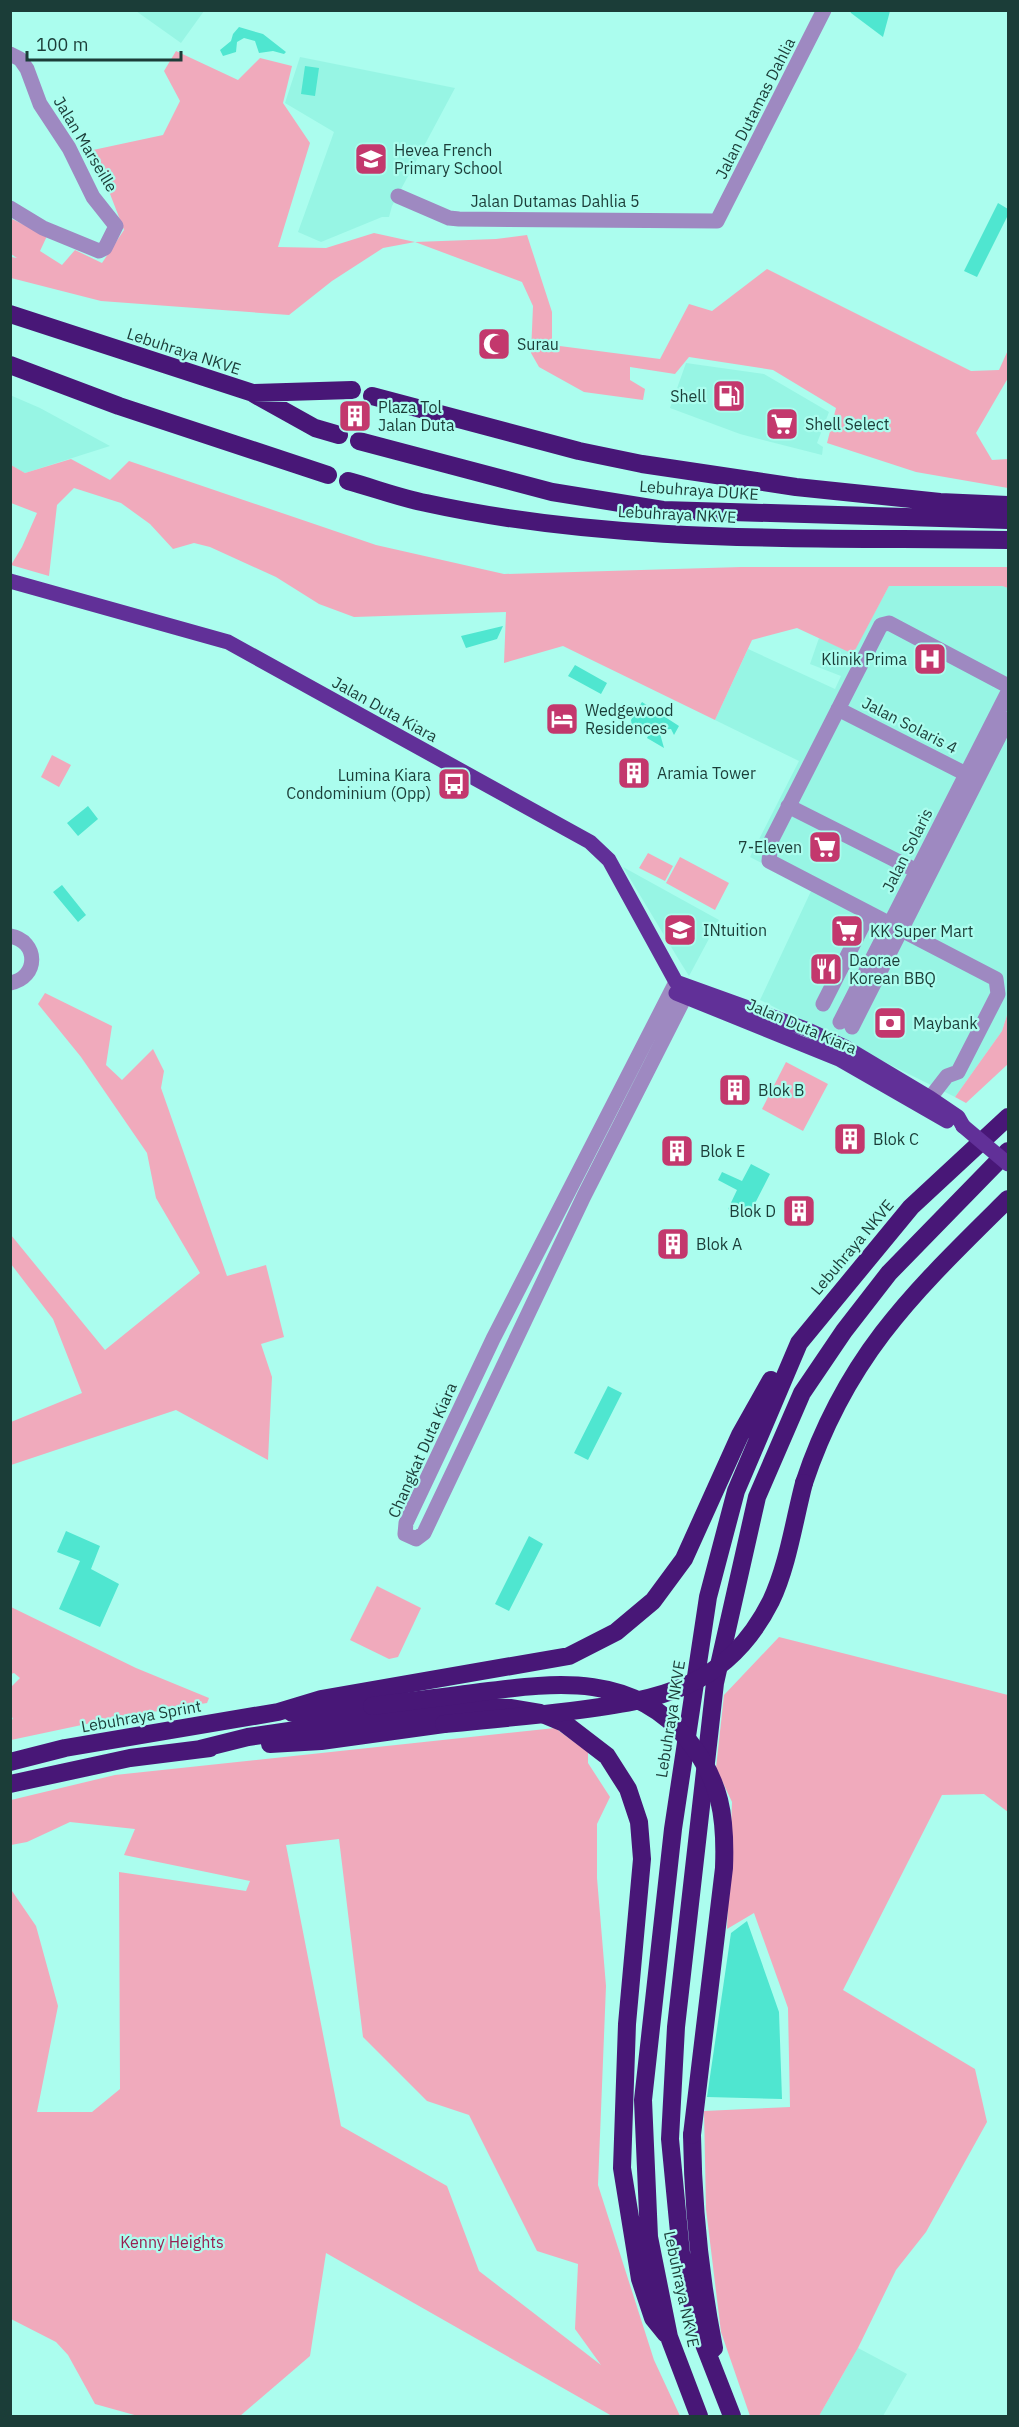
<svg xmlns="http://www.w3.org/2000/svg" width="1019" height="2427" font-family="'IBM Plex Sans',sans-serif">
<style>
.built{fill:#97f5e4}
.green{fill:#f0aabc;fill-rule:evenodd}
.water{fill:#4fe6d0}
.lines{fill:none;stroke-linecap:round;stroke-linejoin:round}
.minor{stroke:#9e89c1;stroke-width:15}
.major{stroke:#613098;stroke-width:15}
.highway{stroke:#481777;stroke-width:18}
.major-bridge{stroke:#613098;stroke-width:15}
.highway-bridge{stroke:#481777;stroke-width:18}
.labels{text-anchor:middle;stroke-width:4.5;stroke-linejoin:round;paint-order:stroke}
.street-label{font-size:16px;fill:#1b3d38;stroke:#abfdee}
.poi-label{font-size:16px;fill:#1b3d38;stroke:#abfdee;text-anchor:start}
.park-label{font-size:16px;fill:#981f51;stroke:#abfdee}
</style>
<rect width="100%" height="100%" fill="#abfdee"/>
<path class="built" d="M136,11H204L181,43Z
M300,57L455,88L392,206L389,217H382L321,242L298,232L334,132L285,103Z
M686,363L764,374L829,412L817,443L823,447L822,455L740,434L670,408Z
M10,395L40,408L110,446L25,473L11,465Z
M889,586H1002L1008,588V1012L1002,1031L955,1097L760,1000L812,889L750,857L799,761L715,720L748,649L835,689L841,676L810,664L819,638L853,653Z
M623,867L719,920L689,976L679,960Z
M858,2348L907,2374L883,2416H819Z"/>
<path class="green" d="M176,51L238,80L260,58L292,66L283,103L310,143L278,247L326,248L374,233L415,242L496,239L527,235L552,312V345L660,359L689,304L712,311L767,269L971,371L999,370L1008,350V378L976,433L992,460L1008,459V488L916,472L827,443L836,408L773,370L689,357L675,374L630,367V380L645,389L643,400L584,392L539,367L531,353L533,306L522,282L415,242L383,248L332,281L289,315L101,301L11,278V257L17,258L11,254L10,218L47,236L40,251L62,265L75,250L102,263L124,230L93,150L163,135L180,101L164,71Z
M71,459L110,480L129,461L376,545L504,574L741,567H1008V588L1002,586H889L853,654L797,628L752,640L715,720L563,646L504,663L506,612L354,617L319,604L276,577L210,547L194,543L173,549L150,524L121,503L74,488L57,505L49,576L11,565L22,547L37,513L11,503V465L25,473Z
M52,755L71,765L59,787L41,777Z
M648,853L673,866L665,881L639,868Z
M680,857L729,883L715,910L666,883Z
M45,993L112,1026L106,1065L122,1080L153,1049L164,1071L161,1088L227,1276L266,1265L284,1337L261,1344L272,1377L268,1460L176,1410L11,1465V1422L82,1393L53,1319L11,1264V1235L105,1350L200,1273L156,1198L147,1153L81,1057L38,1004Z
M1008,1012V1064L966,1103L955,1097L1002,1031Z
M786,1062L828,1084L803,1131L762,1109Z
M377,1586L421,1608L398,1657L389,1659L350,1640Z
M11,1607L136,1668L209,1698L207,1703L110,1719L11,1740V1722L13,1718L11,1717V1687L20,1678L14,1673L11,1674Z
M779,1637L1008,1695V1812L984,1794L942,1795L843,1990L975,2069L987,2122L926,2232L896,2270L858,2348L819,2416H750L721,2332L706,2209L704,2111L790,2107L788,2008L754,1913L727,1929L732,1802L716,1768L724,1695Z
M555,1728L588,1752V1763L610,1797L597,1824V1878L606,1986L598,2185L654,2360L680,2416H612L326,2253L310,2356L240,2416H138L95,2404L68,2355L56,2342L11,2319L10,1888L36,1926L58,2006L37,2112H92L120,2089L119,1872L246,1891L250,1881L124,1855L135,1829L70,1822L27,1842L11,1845V1800L115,1775ZM339,1839L363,2037L427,2101L469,2115L537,2251L578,2264L575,2329L601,2365L479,2271L447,2186L341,2126L286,1845Z"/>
<path class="water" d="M850,11H890L883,37L851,13Z
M239,27L263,34L286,52L284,54L273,51L259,53L255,41L244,38L237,42L236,52L223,56L220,50L231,41L233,34Z
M305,66L319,68L315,96L301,94Z
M998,203L1008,209V215L977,277L964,271Z
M503,626L497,639L466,648L461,636Z
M575,665L607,683L601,694L568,676Z
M642,702L679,726L674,735L671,729L659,730L664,748L647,738L649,734L645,730H635L632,727L631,720Z
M88,806L98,819L78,836L67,823Z
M62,885L86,915L78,922L53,892Z
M751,1164L770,1174L747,1219L728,1209L737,1190L718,1180L722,1172L742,1181Z
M608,1386L622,1393L588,1460L574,1453Z
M66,1531L100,1546L91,1569L119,1584L100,1627L59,1609L80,1561L57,1552Z
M529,1536L543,1544L509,1611L495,1604Z
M747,1921L779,2012L782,2099L707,2097L731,1933Z"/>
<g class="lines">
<path class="minor" d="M10,54L20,59L27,69L40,104L69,148L93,197L116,226L105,248L99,251L43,228L10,208
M398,196L449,218L459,219L717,221L824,10
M838,709L966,774
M788,806L917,871
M10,936C39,941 39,978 10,983
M676,982L493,1339L406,1523L405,1534L416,1539L424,1533L584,1196L689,989
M823,1004L869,913
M840,1022L1007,694
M852,1027L1008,719
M930,1098L947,1076L958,1072L998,994L996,979L769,861L771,841L881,625L889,623L1008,686"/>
<path class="major" d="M10,581L228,642L590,842L609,860L676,982L806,1029L843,1046L930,1098L958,1117L963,1126
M676,993L839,1059L947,1121"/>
<path class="highway" d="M10,314L253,393L352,390
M10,365L119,406L328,475
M254,394L315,428L339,435
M372,396L579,451L642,464L796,487L940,502L1008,505
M359,441L552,492L663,510L1008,520
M348,481C374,488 400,498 426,503C617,545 814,537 1008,540
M804,1483C847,1354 915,1291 1008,1199
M292,1713H317L372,1706
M270,1744L321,1741L444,1724
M200,1749L248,1737L371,1719L479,1707L510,1708L540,1713L564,1723L607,1756L628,1789L639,1822L642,1859L627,2024L622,2168L640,2279L653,2318L666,2334
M10,1762L65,1748L278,1712L321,1699L569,1656L616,1632L653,1601L684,1559L740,1435L771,1380
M10,1784L130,1758L210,1748
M692,2135C693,2208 700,2277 714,2348
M699,2416L669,2337L649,2237L643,2100L673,1829L708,1597L736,1491L799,1343L911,1207L1008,1117
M732,2416L698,2329L681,2253L670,2139L676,2027L715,1683L757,1497L802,1393L844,1331L889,1273L1008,1151"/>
<path class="major-bridge" d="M963,1126L1008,1164"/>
<path class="highway-bridge" d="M372,1706C409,1701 445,1697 481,1692C558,1682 634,1673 688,1740C721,1781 726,1817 724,1868L692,2135
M444,1724C487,1720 529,1716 571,1711C660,1700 727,1688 771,1601C788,1565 794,1521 804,1483"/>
</g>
<defs>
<symbol id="school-square" viewBox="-11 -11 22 22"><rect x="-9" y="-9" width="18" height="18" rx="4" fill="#c3386d" stroke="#abfdee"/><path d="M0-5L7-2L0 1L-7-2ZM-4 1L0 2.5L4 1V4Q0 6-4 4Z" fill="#fff"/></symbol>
<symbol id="mosque-square" viewBox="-11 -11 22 22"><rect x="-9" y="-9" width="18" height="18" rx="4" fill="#c3386d" stroke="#abfdee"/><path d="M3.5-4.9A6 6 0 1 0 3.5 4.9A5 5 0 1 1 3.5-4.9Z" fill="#fff"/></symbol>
<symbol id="fuel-square" viewBox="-11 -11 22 22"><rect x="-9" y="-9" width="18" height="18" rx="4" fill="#c3386d" stroke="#abfdee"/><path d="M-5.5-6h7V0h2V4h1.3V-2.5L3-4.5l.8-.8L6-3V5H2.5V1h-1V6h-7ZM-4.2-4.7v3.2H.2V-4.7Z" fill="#fff"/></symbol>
<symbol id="building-square" viewBox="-11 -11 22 22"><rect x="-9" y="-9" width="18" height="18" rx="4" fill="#c3386d" stroke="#abfdee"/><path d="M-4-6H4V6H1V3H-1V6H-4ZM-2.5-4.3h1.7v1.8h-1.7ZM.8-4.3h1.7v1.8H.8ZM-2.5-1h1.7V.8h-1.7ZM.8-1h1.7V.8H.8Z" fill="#fff"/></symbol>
<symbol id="supermarket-square" viewBox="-11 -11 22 22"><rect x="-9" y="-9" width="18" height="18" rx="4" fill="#c3386d" stroke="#abfdee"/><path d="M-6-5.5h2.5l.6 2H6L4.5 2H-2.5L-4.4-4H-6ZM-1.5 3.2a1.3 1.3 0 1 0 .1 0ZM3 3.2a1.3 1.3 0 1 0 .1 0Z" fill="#fff"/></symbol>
<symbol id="hospital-square" viewBox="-11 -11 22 22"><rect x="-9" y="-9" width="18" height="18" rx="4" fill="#c3386d" stroke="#abfdee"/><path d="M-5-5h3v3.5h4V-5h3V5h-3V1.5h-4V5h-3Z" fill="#fff"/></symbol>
<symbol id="hotel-square" viewBox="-11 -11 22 22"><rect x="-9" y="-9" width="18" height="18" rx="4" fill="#c3386d" stroke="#abfdee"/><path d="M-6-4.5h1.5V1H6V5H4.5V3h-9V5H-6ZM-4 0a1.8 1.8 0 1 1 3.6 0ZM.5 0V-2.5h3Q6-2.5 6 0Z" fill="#fff"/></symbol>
<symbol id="bus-square" viewBox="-11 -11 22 22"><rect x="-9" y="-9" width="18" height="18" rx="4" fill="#c3386d" stroke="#abfdee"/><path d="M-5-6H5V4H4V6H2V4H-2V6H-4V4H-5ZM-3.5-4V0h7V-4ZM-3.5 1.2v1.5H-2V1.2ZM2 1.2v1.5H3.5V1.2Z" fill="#fff"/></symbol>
<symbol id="restaurant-square" viewBox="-11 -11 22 22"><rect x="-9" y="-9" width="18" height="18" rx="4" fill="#c3386d" stroke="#abfdee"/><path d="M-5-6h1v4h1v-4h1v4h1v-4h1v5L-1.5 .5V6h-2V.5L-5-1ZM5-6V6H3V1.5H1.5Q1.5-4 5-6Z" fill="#fff"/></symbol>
<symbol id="bank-square" viewBox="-11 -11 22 22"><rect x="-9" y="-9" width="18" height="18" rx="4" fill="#c3386d" stroke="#abfdee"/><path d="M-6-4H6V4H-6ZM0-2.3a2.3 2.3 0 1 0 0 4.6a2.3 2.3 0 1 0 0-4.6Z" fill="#fff"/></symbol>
</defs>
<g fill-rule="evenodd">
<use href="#school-square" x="352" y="140" width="38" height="38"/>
<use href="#mosque-square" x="475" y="325" width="38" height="38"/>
<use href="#fuel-square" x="710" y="377" width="38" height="38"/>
<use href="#building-square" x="336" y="397" width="38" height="38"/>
<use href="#supermarket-square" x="763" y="405" width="38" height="38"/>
<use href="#hospital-square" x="911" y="640" width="38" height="38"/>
<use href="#hotel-square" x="543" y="700" width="38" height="38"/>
<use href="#building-square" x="615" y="754" width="38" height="38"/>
<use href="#bus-square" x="435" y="765" width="38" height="38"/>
<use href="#supermarket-square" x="806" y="828" width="38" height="38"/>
<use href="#school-square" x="661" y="911" width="38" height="38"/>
<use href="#supermarket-square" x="828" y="912" width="38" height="38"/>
<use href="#restaurant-square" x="807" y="950" width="38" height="38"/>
<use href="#bank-square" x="871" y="1004" width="38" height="38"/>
<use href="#building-square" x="716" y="1071" width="38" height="38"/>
<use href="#building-square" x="831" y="1120" width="38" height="38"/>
<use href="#building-square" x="658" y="1132" width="38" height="38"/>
<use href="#building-square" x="780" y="1192" width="38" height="38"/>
<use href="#building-square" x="654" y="1225" width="38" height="38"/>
</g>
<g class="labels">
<g class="street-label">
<text transform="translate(755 108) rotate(-63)" y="6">Jalan Dutamas Dahlia</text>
<text transform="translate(86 144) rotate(59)" y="6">Jalan Marseille</text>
<text x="555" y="207">Jalan Dutamas Dahlia 5</text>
<text transform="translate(184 351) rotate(18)" y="6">Lebuhraya NKVE</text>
<text transform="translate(699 490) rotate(4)" y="6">Lebuhraya DUKE</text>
<text transform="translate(677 514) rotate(3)" y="6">Lebuhraya NKVE</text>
<text transform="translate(385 709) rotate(29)" y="6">Jalan Duta Kiara</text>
<text transform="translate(910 725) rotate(27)" y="6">Jalan Solaris 4</text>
<text transform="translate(907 850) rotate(-63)" y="6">Jalan Solaris</text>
<text transform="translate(802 1026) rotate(23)" y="6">Jalan Duta Kiara</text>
<text transform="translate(852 1247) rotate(-50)" y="6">Lebuhraya NKVE</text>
<text transform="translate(422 1450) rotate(-66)" y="6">Changkat Duta Kiara</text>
<text transform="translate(141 1716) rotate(-10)" y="6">Lebuhraya Sprint</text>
<text transform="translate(670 1719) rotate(-81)" y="6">Lebuhraya NKVE</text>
<text transform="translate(682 2289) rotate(78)" y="6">Lebuhraya NKVE</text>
</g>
<g class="poi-label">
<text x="394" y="156">Hevea French<tspan x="394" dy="18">Primary School</tspan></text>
<text x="517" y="350">Surau</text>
<text x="706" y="402" text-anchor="end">Shell</text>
<text x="378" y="413">Plaza Tol<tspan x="378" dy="18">Jalan Duta</tspan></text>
<text x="805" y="430">Shell Select</text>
<text x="907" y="665" text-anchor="end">Klinik Prima</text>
<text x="585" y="716">Wedgewood<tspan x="585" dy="18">Residences</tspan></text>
<text x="657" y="779">Aramia Tower</text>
<text x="431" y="781" text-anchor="end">Lumina Kiara<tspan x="431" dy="18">Condominium (Opp)</tspan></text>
<text x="802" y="853" text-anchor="end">7-Eleven</text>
<text x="703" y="936">INtuition</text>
<text x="870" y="937">KK Super Mart</text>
<text x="849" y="966">Daorae<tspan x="849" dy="18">Korean BBQ</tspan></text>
<text x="913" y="1029">Maybank</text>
<text x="758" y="1096">Blok B</text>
<text x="873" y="1145">Blok C</text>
<text x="700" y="1157">Blok E</text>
<text x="776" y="1217" text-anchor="end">Blok D</text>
<text x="696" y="1250">Blok A</text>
</g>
<g class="park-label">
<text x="172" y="2248">Kenny Heights</text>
</g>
</g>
<rect width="1019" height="2427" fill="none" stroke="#1b3d38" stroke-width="24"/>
<path d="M27 51v9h154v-9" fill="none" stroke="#1b3d38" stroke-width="3"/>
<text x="36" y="51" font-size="18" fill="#1b3d38" stroke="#abfdee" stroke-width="4.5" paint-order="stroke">100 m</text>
</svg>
